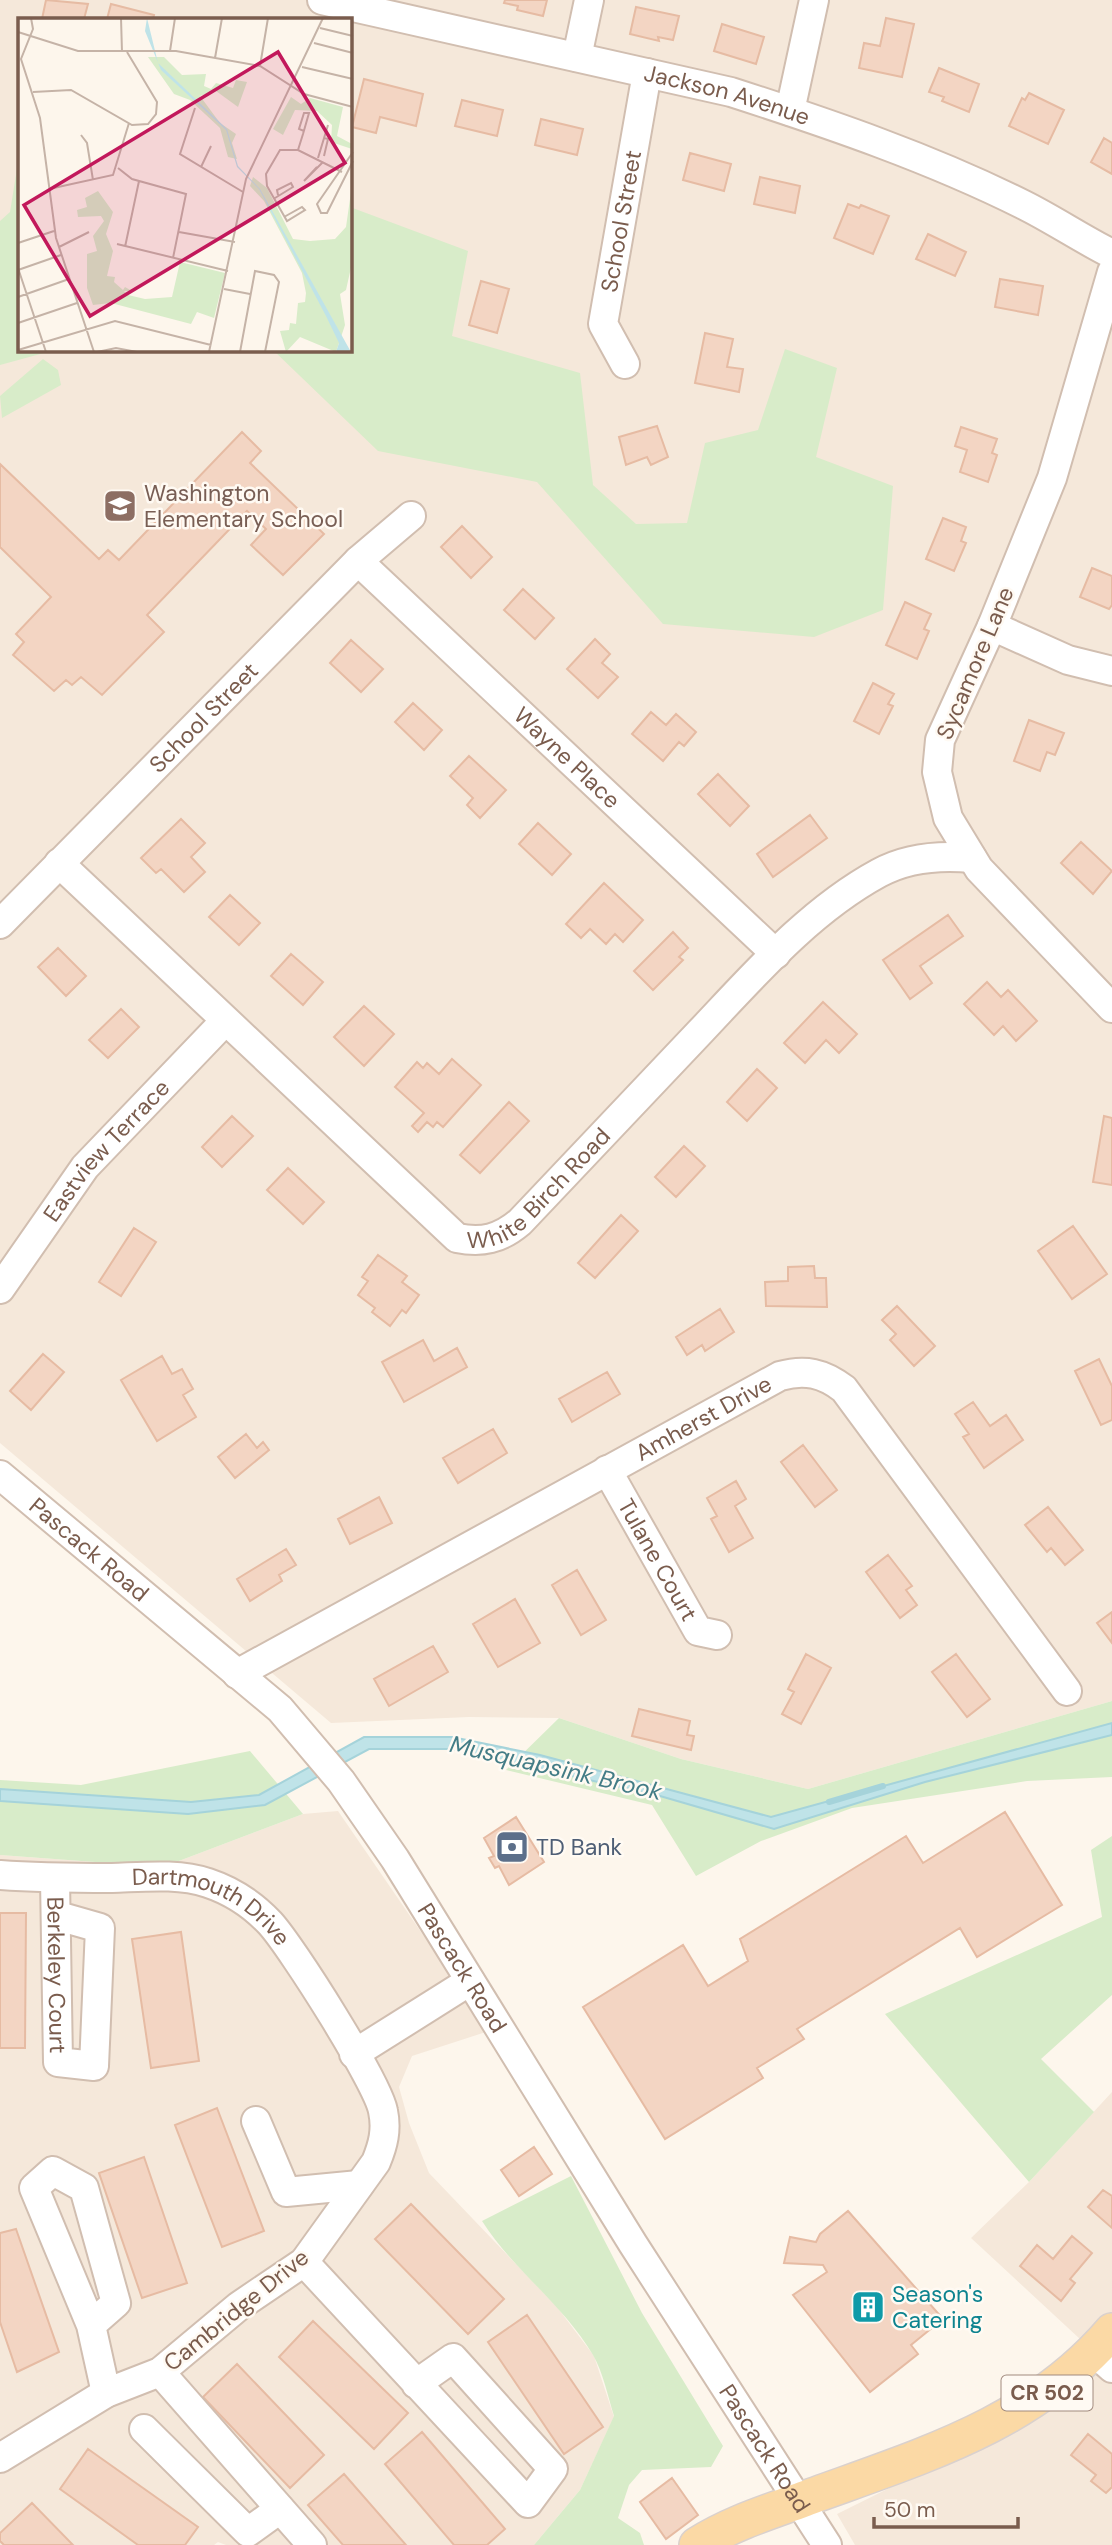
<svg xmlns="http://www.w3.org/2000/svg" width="1112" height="2545" font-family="'DM Sans',sans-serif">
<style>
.residential{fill:#f5e8da;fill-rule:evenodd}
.green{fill:#d8ecc9}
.water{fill:#bfe3e8;stroke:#a5d3da;stroke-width:2}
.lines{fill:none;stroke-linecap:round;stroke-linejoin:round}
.stream{stroke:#a5d3da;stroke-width:6}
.building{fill:#f3d5c3;stroke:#e6bba3;stroke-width:2}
.minor-casing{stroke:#d1beb0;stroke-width:32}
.major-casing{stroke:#dad1cd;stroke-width:38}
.minor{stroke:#fff;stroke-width:28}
.major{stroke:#fbd9a5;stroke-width:35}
.labels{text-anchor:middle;stroke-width:5;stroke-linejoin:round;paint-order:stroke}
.shield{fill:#fffaf3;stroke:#a28b7f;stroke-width:2}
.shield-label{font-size:21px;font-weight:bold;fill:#7a5c4d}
.street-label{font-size:23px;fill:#7a5c4d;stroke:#fffaf3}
.education-label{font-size:23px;fill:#785e54;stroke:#fffaf3;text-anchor:start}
.service-label{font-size:23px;fill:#4e5e75;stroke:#fffaf3;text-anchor:start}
.culture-label{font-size:23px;fill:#0d838f;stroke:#fffaf3;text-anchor:start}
.water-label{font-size:24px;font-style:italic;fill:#437c86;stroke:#fffaf3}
.inset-road{fill:none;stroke:#c5b3a7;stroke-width:2}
.view{fill:#c2185b;fill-opacity:0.15;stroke:#c2185b;stroke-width:3.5}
.inset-edge{fill:none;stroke:#7a5c4d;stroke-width:3.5}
</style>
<rect width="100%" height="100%" fill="#fdf6ec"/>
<path class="residential" d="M0,0H1112V1701L808,1789L681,1759L559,1718L469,1717L331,1723L0,1443ZM19,19H350V350H19Z
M338,1811L489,2031L412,2056L399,2087L409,2123L429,2173L557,2307L594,2356L614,2417L580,2490L534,2545H226L218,2542L214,2545H0V1855L163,1867L303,1814Z
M1112,2092V2331L1094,2352L971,2238L1029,2182Z
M1112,2355V2545H855L837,2514L1049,2409L1093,2377Z"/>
<path class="green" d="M19,156V350H55L0,365V221L10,212Z
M350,207L468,251L452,336L580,373L593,485L636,524L687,523L705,443L758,430L785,349L837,368L816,457L893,486L883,610L814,637L663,624L537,482L378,451L273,350H350Z
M43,359L58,370L61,385L2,418L0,396Z
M1112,1701V1777L1027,1781L852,1808L761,1841L696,1876L652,1805L506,1770L559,1718L681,1759L808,1789Z
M250,1751L303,1814L163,1867L0,1855V1780L81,1785Z
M1112,1836V1995L1041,2059L1094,2112L1029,2182L885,2014L1102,1917L1091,1850Z
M571,2176L642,2313L723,2446L711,2467L642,2470L629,2485L618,2518L640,2533L644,2545H534L580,2490L614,2416C608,2397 603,2372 593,2355C563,2304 513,2270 482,2221Z"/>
<path class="water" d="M1112,1723V1735L925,1782L774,1829L660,1796L452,1749H369L265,1805L188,1814L0,1801V1789L191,1802L259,1795L364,1737H452L540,1755L771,1817Z"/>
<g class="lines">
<path class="stream" d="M829,1802L883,1786"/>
</g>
<path class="building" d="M46,0L88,4L84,19H42Z
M505,0H547L543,16L517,10L518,6L504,3Z
M111,4L154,15L153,19H107Z
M636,7L679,16L673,40L658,37L659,41L630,34Z
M886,18L914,24L902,77L859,68L864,43L880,46Z
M722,24L764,37L756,64L714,51Z
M939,68L979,84L969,112L942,101L944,97L929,92Z
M364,79L423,94L416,126L380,117L376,133L352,127Z
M1029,93L1064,110L1048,144L1009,126L1022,98L1025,100Z
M462,100L503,110L497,136L455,126Z
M541,119L583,129L577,155L535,145Z
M1104,138L1112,143V174L1091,162Z
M690,153L731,164L724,191L683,180Z
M760,177L800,186L795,213L754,204Z
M848,204L859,208L861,205L889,216L873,254L834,238Z
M928,234L966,252L955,276L916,259Z
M1000,279L1043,286L1038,315L995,307Z
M481,281L509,289L497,333L469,325Z
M705,333L733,339L727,367L743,369L739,392L695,383Z
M657,426L668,457L651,465L647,457L626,465L619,437Z
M961,427L997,439L992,453L997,455L988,482L960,472L967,450L955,446Z
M242,432L261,451L250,463L324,534L283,575L251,545L266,529L247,511L147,615L164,632L102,695L81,677L72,685L66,680L54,691L13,655L24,642L16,634L51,597L0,547V464L99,559L108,550L119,560Z
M943,518L966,527L961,541L966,543L954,571L926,559Z
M462,526L492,557L471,578L441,547Z
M1092,568L1112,576V605L1109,609L1080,597Z
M523,589L554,618L535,639L504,610Z
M905,602L931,614L924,629L929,631L917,659L886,645Z
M595,639L610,654L602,663L618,677L598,698L567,669Z
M351,640L383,669L361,692L330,663Z
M873,683L894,694L888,704L893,706L879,734L854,721Z
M413,703L442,730L424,750L395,722Z
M651,712L666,725L676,714L696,732L684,746L679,742L663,761L632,734Z
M1029,720L1064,733L1055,755L1047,752L1040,771L1014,761Z
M469,756L506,790L480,818L467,805L473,798L450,776Z
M718,774L749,806L730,826L698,794Z
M810,815L827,838L773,877L757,854Z
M181,819L205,843L191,857L205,872L184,892L161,869L156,873L141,858Z
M538,823L571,854L552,875L519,844Z
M1081,842L1112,871L1093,894L1061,863Z
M604,883L643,920L623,942L615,934L606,944L590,929L581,938L566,924Z
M230,895L260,923L239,945L209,917Z
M948,915L963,936L920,966L932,983L910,999L883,960Z
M673,932L688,948L679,957L683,960L653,990L634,971Z
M58,948L86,976L66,996L38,967Z
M291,954L323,982L303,1005L271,976Z
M987,982L1001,997L1008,990L1037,1021L1016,1041L1003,1026L994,1035L964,1004Z
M823,1002L857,1034L839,1053L826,1040L805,1063L784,1043Z
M364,1006L394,1034L364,1066L334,1037Z
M121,1009L139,1027L108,1058L89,1040Z
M452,1059L481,1085L443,1127L437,1122L433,1127L427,1122L418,1132L412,1126L424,1113L395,1087L417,1062L423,1068L427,1063L439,1074Z
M757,1069L777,1088L747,1121L727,1102Z
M509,1102L529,1121L480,1173L460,1155Z
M232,1116L253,1136L222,1167L202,1147Z
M1104,1116L1112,1118V1185L1093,1182Z
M684,1146L705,1166L676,1197L655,1177Z
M288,1168L324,1202L303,1224L267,1190Z
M621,1215L638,1231L595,1278L578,1263Z
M1073,1226L1107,1274L1072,1299L1038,1251Z
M134,1228L156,1242L121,1296L99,1282Z
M378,1255L407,1276L402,1282L419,1295L406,1313L402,1310L390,1326L372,1312L375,1308L358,1295L368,1281L362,1277Z
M814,1266L815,1278H826L827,1307L766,1306L765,1282L788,1281V1267Z
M897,1306L935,1346L914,1366L890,1340L896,1334L882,1320Z
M720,1309L734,1332L705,1351L702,1345L687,1355L676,1337Z
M423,1340L434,1361L457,1348L467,1367L404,1402L382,1362Z
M43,1354L64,1372L31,1410L10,1391Z
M162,1356L172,1374L182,1369L193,1389L183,1395L196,1417L157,1441L121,1380Z
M1099,1359L1112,1386V1420L1101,1425L1075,1371Z
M607,1372L620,1394L572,1422L559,1399Z
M973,1402L990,1426L1006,1415L1023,1440L984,1468L963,1437L969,1434L955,1414Z
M493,1429L507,1453L458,1483L443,1458Z
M246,1434L257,1448L263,1442L269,1450L235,1478L218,1457Z
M803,1445L837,1490L815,1507L781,1462Z
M736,1481L746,1499L735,1506L753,1538L729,1552L711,1519L717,1516L707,1498Z
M379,1497L392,1523L350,1544L338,1519Z
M1048,1507L1083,1550L1065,1565L1051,1548L1047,1552L1025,1525Z
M286,1549L296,1565L279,1575L282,1581L250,1601L237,1579Z
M888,1555L912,1586L906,1590L917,1605L900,1618L866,1572Z
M577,1570L606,1620L581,1635L552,1585Z
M515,1599L540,1643L498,1667L473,1624Z
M1112,1612V1643L1097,1623Z
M433,1646L448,1672L389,1706L374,1679Z
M806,1654L831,1668L801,1724L782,1714L794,1692L788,1689Z
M956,1654L990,1699L967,1717L932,1672Z
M639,1709L690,1721L687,1735L694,1736L691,1750L632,1736Z
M1005,1812L1062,1905L977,1957L960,1928L797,2029L804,2039L757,2068L763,2078L665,2139L583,2007L683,1945L708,1986L748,1961L740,1939L906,1836L923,1863Z
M516,1817L544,1862L509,1885L499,1866L495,1868L489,1858L494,1856L484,1838Z
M0,1913H26L25,2048H0Z
M181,1932L199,2061L151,2068L132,1939Z
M217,2108L264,2231L222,2247L175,2125Z
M534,2147L552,2174L519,2196L501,2170Z
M144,2157L187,2283L142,2298L99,2173Z
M1103,2190L1112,2196V2228L1088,2207Z
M411,2204L504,2299L468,2334L375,2239Z
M848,2211L943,2319L911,2345L918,2354L870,2392L793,2295L827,2272L823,2265L784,2263L790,2237L816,2242L820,2234Z
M16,2229L59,2352L17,2372L0,2322V2233Z
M1072,2236L1092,2253L1070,2279L1075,2283L1061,2301L1020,2266L1037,2245L1053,2259Z
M527,2315L603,2427L564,2454L488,2342Z
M313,2321L408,2413L374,2449L279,2357Z
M237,2364L324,2455L290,2488L203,2397Z
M422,2432L505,2529L487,2545H454L385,2464Z
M1088,2434L1112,2454V2487L1106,2493L1091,2481L1096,2475L1071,2455Z
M88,2449L198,2527L185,2545H138L60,2489Z
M344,2474L406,2545H343L308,2505Z
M672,2478L698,2515L666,2539L640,2502Z
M32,2503L73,2545H4L0,2541V2533Z"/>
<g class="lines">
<defs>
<g id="minor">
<path id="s1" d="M322,0L731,92C830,124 930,158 1024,205C1054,220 1082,239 1112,254"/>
<path d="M577,57L589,0"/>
<path d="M790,111L814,0"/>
<path d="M1112,272L1052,478L992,626L940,740L937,772L948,818L979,869L1112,1008"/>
<path id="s2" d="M625,364L603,324L647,73"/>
<path id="s3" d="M358,561L776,954"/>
<path d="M992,626L1068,660L1112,671"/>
<path id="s4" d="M59,863L457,1238C482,1243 500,1239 520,1222C580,1159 640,1095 700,1032C754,975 809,911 879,873C908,857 940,855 972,858"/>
<path id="s5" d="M0,924L358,561L411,516"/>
<path id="s6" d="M0,1289L85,1167L224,1022"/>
<path id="s7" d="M607,1470L698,1631L717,1635"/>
<path id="s8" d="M0,1475L280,1709L341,1781L395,1859L633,2244L827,2545"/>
<path id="s9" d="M237,1674L780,1376C805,1369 823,1373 844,1389L1067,1691"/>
<path id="s10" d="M0,1875C38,1878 75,1878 112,1878C143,1877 178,1873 208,1883C232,1891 253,1905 270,1923C292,1947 378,2083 383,2111C387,2130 383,2145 376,2162L304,2262L239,2306L160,2372L106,2393L0,2458"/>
<path id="s11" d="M55,1879L58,2062L94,2066L100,1928L58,1916"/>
<path d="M354,2054L470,1981"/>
<path d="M256,2121L286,2192L359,2185"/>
<path d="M304,2262L528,2503L553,2469L453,2358L416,2384"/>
<path d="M91,2325L116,2303L84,2188L53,2171L34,2188L91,2325L106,2393"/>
<path d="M1094,2352L1112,2368"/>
<path d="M160,2372L312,2545"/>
<path d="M144,2429L248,2532L280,2509"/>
</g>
<path id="major" d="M697,2545C732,2523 766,2513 804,2499C918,2457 1031,2426 1112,2331"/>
</defs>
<use href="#minor" class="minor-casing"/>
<use href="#major" class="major-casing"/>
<use href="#minor" class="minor"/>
<use href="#major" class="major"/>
</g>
<defs>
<symbol id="school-square" viewBox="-11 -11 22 22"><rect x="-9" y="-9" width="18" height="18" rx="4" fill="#8d6e63" stroke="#fffaf3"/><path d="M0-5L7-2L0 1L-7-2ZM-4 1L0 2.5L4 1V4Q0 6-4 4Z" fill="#fff"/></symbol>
<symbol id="bank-square" viewBox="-11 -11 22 22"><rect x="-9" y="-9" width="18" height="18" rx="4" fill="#5c6f8a" stroke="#fffaf3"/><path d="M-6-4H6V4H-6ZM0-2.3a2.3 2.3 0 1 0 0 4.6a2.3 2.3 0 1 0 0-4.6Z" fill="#fff"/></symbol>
<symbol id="building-square" viewBox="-11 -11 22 22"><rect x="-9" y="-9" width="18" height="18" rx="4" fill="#0f9aa8" stroke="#fffaf3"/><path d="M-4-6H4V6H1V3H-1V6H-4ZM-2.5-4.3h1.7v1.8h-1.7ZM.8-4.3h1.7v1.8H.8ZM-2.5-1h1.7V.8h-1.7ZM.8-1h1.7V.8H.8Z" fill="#fff"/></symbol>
</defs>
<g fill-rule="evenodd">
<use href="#school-square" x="101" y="487" width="38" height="38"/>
<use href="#bank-square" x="493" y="1828" width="38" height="38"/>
<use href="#building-square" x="849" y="2288" width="38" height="38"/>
</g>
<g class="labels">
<rect class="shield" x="1001.5" y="2375.5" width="91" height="35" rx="5"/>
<g class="shield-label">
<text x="1047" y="2400">CR 502</text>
</g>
<g class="street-label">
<text dy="8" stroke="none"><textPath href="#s1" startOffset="416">Jackson Avenue</textPath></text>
<text dy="8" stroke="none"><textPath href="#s2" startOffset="150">School Street</textPath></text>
<text transform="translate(975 663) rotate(-67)" y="8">Sycamore Lane</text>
<text dy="8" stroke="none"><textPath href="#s5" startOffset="290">School Street</textPath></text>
<text dy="8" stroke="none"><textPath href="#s3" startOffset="287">Wayne Place</textPath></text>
<text dy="8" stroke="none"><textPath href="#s6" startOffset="175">Eastview Terrace</textPath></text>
<text dy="8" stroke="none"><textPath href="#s4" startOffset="648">White Birch Road</textPath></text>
<text dy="8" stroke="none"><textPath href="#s9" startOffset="532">Amherst Drive</textPath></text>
<text dy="8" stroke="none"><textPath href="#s8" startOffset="116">Pascack Road</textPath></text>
<text dy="8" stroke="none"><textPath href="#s7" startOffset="103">Tulane Court</textPath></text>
<text dy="8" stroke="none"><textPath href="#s10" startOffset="220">Dartmouth Drive</textPath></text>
<text dy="8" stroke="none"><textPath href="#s8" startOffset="682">Pascack Road</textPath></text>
<text dy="8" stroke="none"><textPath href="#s11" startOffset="96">Berkeley Court</textPath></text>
<text transform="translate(236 2310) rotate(-39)" y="8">Cambridge Drive</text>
<text dy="8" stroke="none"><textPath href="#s8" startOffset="1250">Pascack Road</textPath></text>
</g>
<g class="education-label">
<text x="144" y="501">Washington<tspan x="144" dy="26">Elementary School</tspan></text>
</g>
<g class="service-label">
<text x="536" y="1855">TD Bank</text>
</g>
<g class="culture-label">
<text x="892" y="2302">Season's<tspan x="892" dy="26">Catering</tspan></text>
</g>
<g class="water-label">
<text transform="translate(556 1768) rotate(13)" y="8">Musquapsink Brook</text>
</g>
</g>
<g transform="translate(18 18)">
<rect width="334" height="334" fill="#fdf6ec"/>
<path d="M130,39H146L164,57L188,56L186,68L193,71L198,65L215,70L218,62L229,64L220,89L198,73L182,78L202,105L218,116L214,125L219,141L210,139L202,110L172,82L156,76ZM273,79L283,86L292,80L325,89L319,118L334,126V131L313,124L314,107L299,93L277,92L265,117L255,111ZM235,159L249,170L275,221L292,223L317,221L328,209L334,167V245L328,272L322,276L327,307L318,334L282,319L268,334L262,313L271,312L272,305L278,306L280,285L287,284L288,275L284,255L246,183L232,168ZM80,173L95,194L88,216L95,233L89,258L97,259L96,264L105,272L107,269L114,273H106L110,277L127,281L154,279L162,244L207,255L196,300L179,294L173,306L93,285L75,287L69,270V236L79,233L75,218L86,203L83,198L60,199L59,192L69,189L67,180Z" fill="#d8ecc9"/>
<path d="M129,0L140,45L209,111L220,148L242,171L333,334H318L321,325L308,298L241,171L219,149L208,112L143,52L127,13Z" fill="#bfe3e8"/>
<path class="inset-road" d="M13,0L15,11L3,41L22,100L38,220L76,334M103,0L104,34M302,10L335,18M0,14L60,33H158L242,48L286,76L335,89M296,25L335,35M152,33L157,0M197,40L204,0M242,48L250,0M284,49L335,61M15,74L53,72L114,107L130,106L138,96L139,84L109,34M177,90L162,136L225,174M63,117L69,125L75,162M306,120L310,121L306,138M280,132L285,116L291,95H286L281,111L286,113M335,134L299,186L303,195H309L335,143M300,140L310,107M183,149L193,128M299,149L286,163L305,144M100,150L114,161L168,176L155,240M31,171L95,157L111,105M257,180L275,169L273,165L259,172L260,177M266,199L284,189L287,192L269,203L249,168L248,156L262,132H280L324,154M161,214L217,224M0,225L36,213M99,226L210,253M41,229L71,214M107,229L121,163M0,250L28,334M0,252L43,237M206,271L232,276M0,279L51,261M0,305L59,285M0,332L97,303L193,327M79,334L98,330L119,334M191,334L228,161L305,0M222,334L237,253L256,257L261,264L247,334"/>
<path class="view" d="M260,34L327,145L72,298L6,187Z"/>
<rect width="334" height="334" class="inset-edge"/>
</g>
<path d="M874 2517v10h144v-10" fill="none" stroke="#7a5c4d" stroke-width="3.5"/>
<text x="884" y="2517" font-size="21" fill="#7a5c4d" stroke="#fffaf3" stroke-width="5" paint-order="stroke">50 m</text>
</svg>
